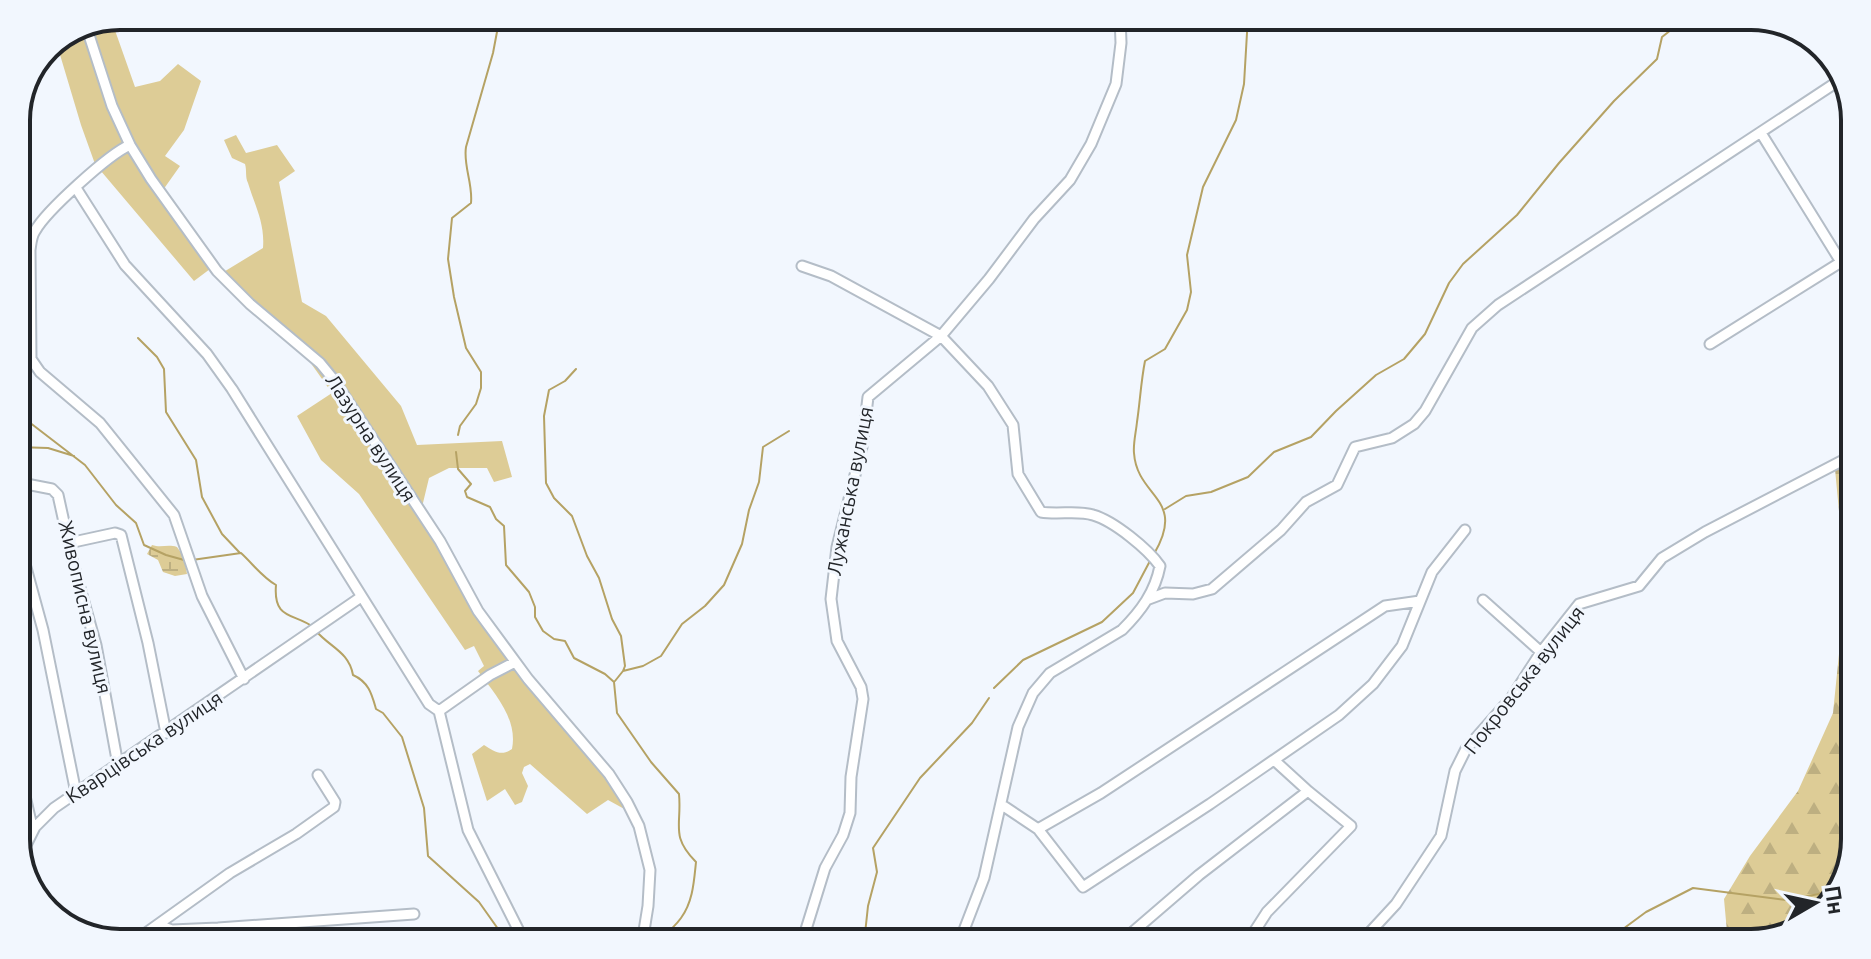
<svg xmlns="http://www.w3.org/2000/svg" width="1871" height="959" font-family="Ubuntu,sans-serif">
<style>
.green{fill:#ddcc96}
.forest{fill:url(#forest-firs)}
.wetland{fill:url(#wetland-marsh)}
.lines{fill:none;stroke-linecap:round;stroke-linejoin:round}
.stream{stroke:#b5a264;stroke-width:2}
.minor-casing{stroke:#b4bdc7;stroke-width:13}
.minor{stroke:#fff;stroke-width:9}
.labels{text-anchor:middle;stroke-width:6;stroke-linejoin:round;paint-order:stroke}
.street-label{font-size:20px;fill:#222529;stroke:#f2f7fe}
.rim{fill:none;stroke:#222529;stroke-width:4}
</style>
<defs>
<pattern id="forest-firs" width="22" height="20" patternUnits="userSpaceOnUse" patternTransform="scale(2)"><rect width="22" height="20" fill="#ddcc96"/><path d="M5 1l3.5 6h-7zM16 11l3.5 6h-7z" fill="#bdaf81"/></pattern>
<pattern id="wetland-marsh" width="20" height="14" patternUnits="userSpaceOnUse" patternTransform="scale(2)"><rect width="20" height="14" fill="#ddcc96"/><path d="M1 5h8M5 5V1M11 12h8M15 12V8" fill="none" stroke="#bdaf81"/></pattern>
</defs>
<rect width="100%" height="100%" fill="#f2f7fe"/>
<path class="green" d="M111,19L135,87L160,81L178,64L201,81L184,130L165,156L180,166L163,190L218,263L194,281L95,164L81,125L58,48L45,49L47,46Z
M236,135L246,153L277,145L295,171L279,182L302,302L326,316L401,406L417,445L502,441L512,477L494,482L487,468H449L429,478L422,507L493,630L529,679L606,765L635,807L628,811L608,800L587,814L530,764L524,767L522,773L528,786L522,802L515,805L505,789L487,801L472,754L484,745C494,751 501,757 512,749C518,719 495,694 478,671L484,666L474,646L465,650L359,494L321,460L297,416L332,393L310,362L222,284V273L263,248C265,223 255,206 248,183C245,177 247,171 245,164L232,158L224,140Z"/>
<path class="forest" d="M1855,459V839L1844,885L1803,929L1752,943H1728L1724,899L1750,856L1798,791L1833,713L1846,585L1835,469Z"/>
<path class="wetland" d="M152,545C161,548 168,544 177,547L184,557L187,574L175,576L163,572L158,560L147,554Z"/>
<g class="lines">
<path class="stream" d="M138,338L157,357L164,369L166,412L196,460L202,497L222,534L240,553
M576,369L565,381L549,390L544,416L546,483L554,498L572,516L587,556L599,578L612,619L621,636L625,666L623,671
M16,412L85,465L116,505L136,523L144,545L166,555L184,560
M458,435L460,426L476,404L481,388V372L466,348L454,297L448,259L452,218L471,203C473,183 463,166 466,147L493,53L500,16
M16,447L48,448L74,456
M456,452L458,469L471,484L465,491L467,497L490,507L496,519L504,526L506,565L529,592L535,607V617L543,631L554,639L565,641L574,658L605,674L614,682L617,713L651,762L679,794C682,825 670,836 696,862C694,881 693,902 681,918C674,928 667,931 661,943
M1165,509L1186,496L1211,492L1248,477L1274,452L1311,437L1336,411L1376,375L1404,359L1425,334L1449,283L1463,264L1517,215L1559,163L1614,101L1657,59L1662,37L1676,26L1729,16
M1154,554C1187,498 1137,498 1134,453C1133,444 1136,432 1137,422C1140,402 1141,381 1145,361L1165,349L1187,310L1191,292L1187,255L1203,187L1236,120L1244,84L1248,16
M192,560L241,553C253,564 262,577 276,585C273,620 294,613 313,627
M317,632C330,647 349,652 353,675C369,682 372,695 376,709L383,713L402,737L424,808L428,856L479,902L508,943
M615,681L623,671L643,666L661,656L682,624L705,606L724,585L742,544L749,510L759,482L763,447L789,431
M994,688L1023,660L1102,622L1133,593L1151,559
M864,943L868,906L877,872L873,848L920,778L972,723L989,698
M1604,943L1646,912L1693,888L1786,900L1819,894L1845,882"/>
<defs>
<path id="minor" d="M87,29L112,106L130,145L151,179L217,271L250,304L320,363L334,380L440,541L478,611L528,679L609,774L627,802L639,826L650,870L648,906L642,943
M130,145C109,154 46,211 35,231C31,237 31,244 30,250L31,359L40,372L100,423L174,515L202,596L244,679
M76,188L125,265L207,354L232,389L429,704L439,711L490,675L515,662
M802,266L831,276L941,336L988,386L1013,425L1018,474L1041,512C1058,515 1078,510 1093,515C1114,521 1148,549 1160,566C1155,592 1141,611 1122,630L1050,673L1033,693L1018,727L984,878L959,943
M1710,344L1841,262L1761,133
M16,482L52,489L58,495L73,563L96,645L118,765
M16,531L43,630L76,793
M69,543L115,533L121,535L148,643L166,733
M1149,599L1165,593L1193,594L1212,589L1281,530L1306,502L1337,485L1355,447L1392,438L1414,424L1425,411L1472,328L1498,305L1843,78
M1483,600L1541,652
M439,711L468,830L525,943
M16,757L31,822L35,827
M1002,805L1038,829L1101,793L1385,606L1420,601
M1038,829L1083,887L1210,804L1339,715L1373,684L1402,646L1432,572L1465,530
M20,857L35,827L54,808L361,597
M158,925L172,930L218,928L414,914
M132,943L230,873L296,834L334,807L335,802L318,775
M790,943L803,939
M808,943L803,939L825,868L843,835L850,813L851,777L863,699L861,687L837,641L831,599L837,547L862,447L868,397L941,336L989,279L1034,219L1070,180L1091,144L1116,84L1121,43L1120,16
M1120,943L1199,875L1308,791L1274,760
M1247,943L1267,912L1351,826L1308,791
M1360,943L1396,904L1441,836L1455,771L1466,749L1512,697L1541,652L1579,604L1639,586L1662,558L1705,532L1855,454"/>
</defs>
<use href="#minor" class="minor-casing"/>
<use href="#minor" class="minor"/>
</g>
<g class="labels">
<g class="street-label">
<text transform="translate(371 438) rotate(57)" y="7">Лазурна вулиця</text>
<text transform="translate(850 491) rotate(-79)" y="7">Лужанська вулиця</text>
<text transform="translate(85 607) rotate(77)" y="7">Живописна вулиця</text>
<text transform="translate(1524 680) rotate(-52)" y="7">Покровська вулиця</text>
<text transform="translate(144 747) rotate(-34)" y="7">Кварцівська вулиця</text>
</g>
</g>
<path d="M0 0H1871V959H0ZM120 30H1751A90 90 0 0 1 1841 120V839A90 90 0 0 1 1751 929H120A90 90 0 0 1 30 839V120A90 90 0 0 1 120 30Z" fill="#f2f7fe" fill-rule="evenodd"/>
<path class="rim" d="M120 30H1751A90 90 0 0 1 1841 120V839A90 90 0 0 1 1751 929H120A90 90 0 0 1 30 839V120A90 90 0 0 1 120 30Z"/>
<g transform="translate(1815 903) rotate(81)" stroke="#f2f7fe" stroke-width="6" paint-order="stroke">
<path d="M0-6L14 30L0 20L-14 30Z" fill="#222529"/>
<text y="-12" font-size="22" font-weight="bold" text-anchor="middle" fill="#222529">Пн</text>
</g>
</svg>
